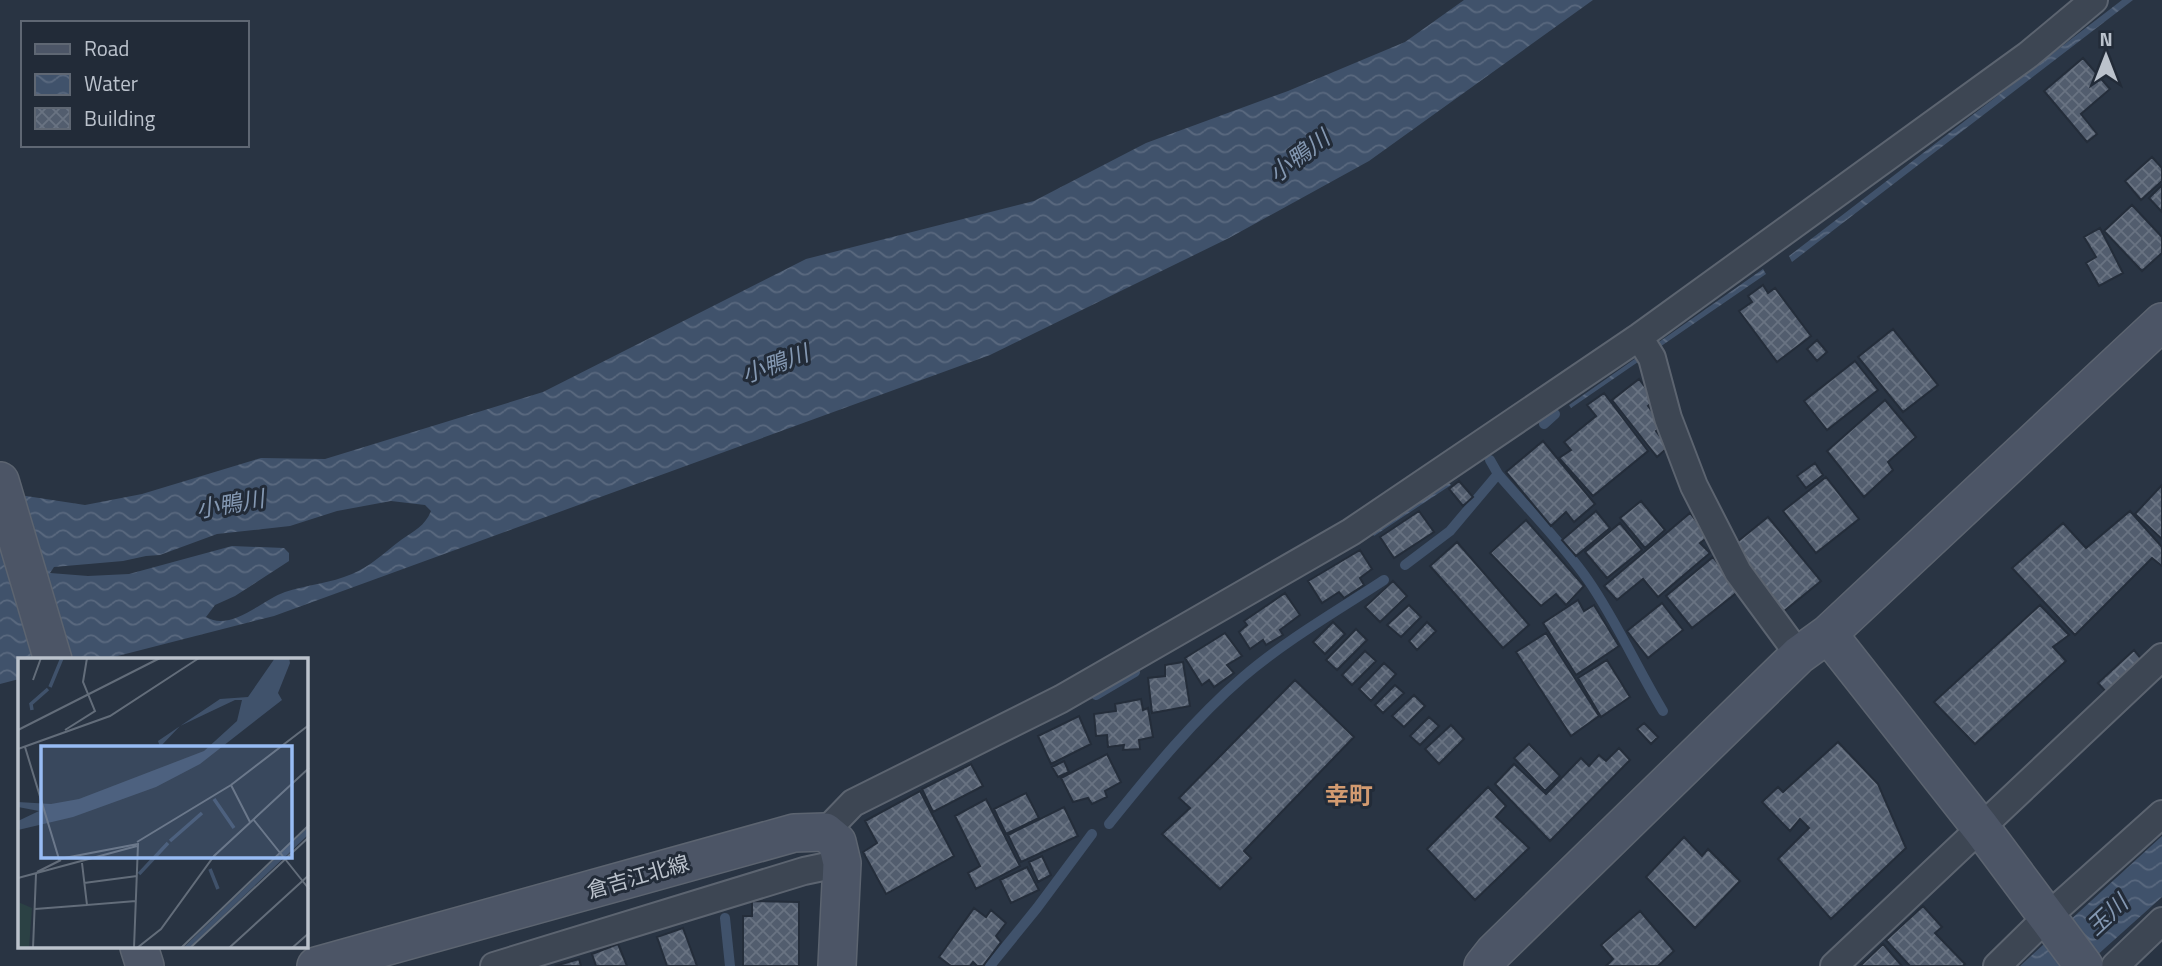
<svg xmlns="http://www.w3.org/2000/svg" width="2162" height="966" font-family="'Titillium Web','Noto Sans JP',sans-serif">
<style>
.water{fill:url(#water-waves);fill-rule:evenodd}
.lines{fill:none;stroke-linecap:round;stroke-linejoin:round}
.stream{stroke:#40526b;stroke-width:10}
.building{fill:url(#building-cross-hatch);stroke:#242d3a;stroke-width:2}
.street-casing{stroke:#5c6470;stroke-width:30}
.secondary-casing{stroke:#5c6470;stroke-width:40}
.street{stroke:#3d4653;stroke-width:26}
.secondary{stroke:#4c5566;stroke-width:37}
.labels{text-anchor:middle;stroke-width:6;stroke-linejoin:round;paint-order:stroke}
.street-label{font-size:21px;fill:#bbc2cc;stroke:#222b38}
.water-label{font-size:23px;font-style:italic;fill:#8498b2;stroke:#222b38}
.quarter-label{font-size:24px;font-weight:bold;fill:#d29a70;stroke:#222b38}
.inset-river{fill:none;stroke:#40526b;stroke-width:3.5}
.inset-road{fill:none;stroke:#636d7a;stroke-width:2}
.view{fill:#98bcf4;fill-opacity:0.15;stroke:#98bcf4;stroke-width:3.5}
.inset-edge{fill:none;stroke:#bbc2cc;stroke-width:3.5}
</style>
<defs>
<pattern id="water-waves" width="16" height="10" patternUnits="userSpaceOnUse" patternTransform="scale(1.75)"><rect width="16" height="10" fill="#40526b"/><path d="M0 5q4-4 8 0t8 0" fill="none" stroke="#5a697f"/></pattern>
<pattern id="building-cross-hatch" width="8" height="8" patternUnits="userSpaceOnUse" patternTransform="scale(1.75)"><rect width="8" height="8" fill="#525d6e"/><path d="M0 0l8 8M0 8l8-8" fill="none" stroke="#697382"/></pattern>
</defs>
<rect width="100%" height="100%" fill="#293443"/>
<path class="water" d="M1464,0H1593L1369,161L1229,238L990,355L274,616L102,660H19V679L0,684V492L85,505L142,494L261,458L325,459L543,392L806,259L1034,201L1146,143L1288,91L1405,42ZM391,501L425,505L431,511C425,526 414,531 401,540C385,552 371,566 352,574C331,583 307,585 285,592C262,600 231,632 206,617L215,605L235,596L289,561V553L284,548L232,546L129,574L88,576L50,573L54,567L123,561L146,556L160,555L217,534L290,526L337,511Z
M2122,0H2133L1792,262L1789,256Z
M1763,269L1766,274L1571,408L1569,405Z
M1448,482L1451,485L1374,536L1371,532Z
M2162,836V897L2085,966H2020Z"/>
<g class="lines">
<path class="stream" d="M1544,424L1555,414
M1490,460L1498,474C1528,509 1562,543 1588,580C1617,622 1637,668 1663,711
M1405,565L1450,531L1498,474
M1096,695L1135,672
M1109,824C1151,772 1192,721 1243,677C1286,640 1337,611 1384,580
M725,918L730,966
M990,966L1037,908L1092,834"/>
</g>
<path class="building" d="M2083,58L2110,89L2081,114L2097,134L2087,142L2044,91Z
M2152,157L2162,168V181L2141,200L2125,181Z
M2162,185V212L2149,198Z
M2132,205L2162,237V253L2142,271L2104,231Z
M2100,228L2123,273L2099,286L2086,263L2096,257L2084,237Z
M1763,285L1768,293L1775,288L1811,336L1777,362L1739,311L1752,302L1748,296Z
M1893,329L1938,385L1903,412L1858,357Z
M1817,340L1827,352L1817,361L1807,349Z
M1855,361L1878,390L1827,430L1804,401Z
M1639,379L1655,400L1648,406L1663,426L1656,431L1668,447L1657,457L1612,400Z
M1604,393L1648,451L1593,496L1559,458L1571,450L1564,442L1596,416L1587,405Z
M1885,400L1916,437L1888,462L1893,470L1864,497L1827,451Z
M1543,441L1595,504L1574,522L1566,512L1551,526L1506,472Z
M1815,463L1823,475L1806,488L1797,476Z
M1826,477L1859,519L1816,553L1783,511Z
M1459,481L1473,497L1463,506L1449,489Z
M2162,485V539L2135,514Z
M1641,501L1665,530L1645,548L1620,518Z
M1419,511L1434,532L1394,558L1380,537Z
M1596,511L1610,528L1576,556L1562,540Z
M2130,511L2162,547V566L2152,558L2075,635L2012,568L2063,523L2086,548Z
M1690,513L1709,536L1700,543L1710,553L1658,597L1643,579L1617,600L1604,586Z
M1768,517L1821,581L1783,612L1747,564L1737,542Z
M1526,520L1584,586L1566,605L1556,594L1541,606L1490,553Z
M1620,523L1642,550L1607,578L1585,552Z
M1457,542L1529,625L1503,648L1430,566Z
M1360,550L1372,569L1360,578L1364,585L1344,598L1339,592L1322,603L1308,581Z
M1713,557L1740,590L1692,628L1666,596Z
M1393,581L1407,596L1380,622L1365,607Z
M1285,593L1300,615L1280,630L1283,635L1266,645L1263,640L1250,649L1239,632L1247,625L1244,621Z
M1578,600L1584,611L1594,605L1619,646L1576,675L1543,623Z
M1662,603L1683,630L1648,658L1627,631Z
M1409,605L1421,617L1401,637L1387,625Z
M2040,605L2069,635L2053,647L2066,661L1975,744L1934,702Z
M1333,622L1345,634L1325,654L1313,642Z
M1427,622L1436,631L1417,650L1409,641Z
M1356,629L1367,640L1337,670L1326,660Z
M1225,633L1242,656L1227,665L1234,673L1214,687L1209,680L1202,685L1185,658Z
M1546,633L1599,716L1571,736L1516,652Z
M2134,650L2143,661L2108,694L2098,683Z
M1365,651L1376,661L1352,685L1342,675Z
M1607,660L1630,697L1601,717L1578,678Z
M1183,662L1190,706L1152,713L1148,678L1165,676V665Z
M1384,663L1396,674L1371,701L1359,689Z
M1295,680L1354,737L1244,851L1251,858L1220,889L1162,834L1190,808L1179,798Z
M1395,685L1404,693L1383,713L1375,705Z
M1414,695L1425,706L1404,727L1392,716Z
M1141,699L1143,710L1148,708L1153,737L1139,740L1140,749L1123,750L1124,745L1108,747L1107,735L1096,736L1094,714L1116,711L1115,704Z
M1079,716L1091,744L1051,764L1038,736Z
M1429,717L1439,726L1420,745L1410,736Z
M1644,723L1658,737L1651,744L1637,729Z
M1451,725L1464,739L1439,764L1425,749Z
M1838,742L1878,784L1906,848L1831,919L1778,859L1809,828L1800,819L1790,831L1762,802L1778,787L1783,792Z
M1529,744L1560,776L1545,791L1514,758Z
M1619,748L1630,760L1550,841L1495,784L1514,764L1546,794L1581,758L1589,766L1599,755L1606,761Z
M1107,754L1121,782L1105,791L1107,797L1092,804L1088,798L1073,802L1061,778Z
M1064,761L1069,772L1058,777L1052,767Z
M971,764L983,786L933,812L922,789Z
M1488,787L1506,806L1496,817L1529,848L1475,900L1427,849Z
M920,791L954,856L886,894L863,852L877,843L865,821Z
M1026,793L1039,818L1006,834L994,809Z
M986,799L1020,866L976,889L968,873L980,866L955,816Z
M1064,807L1078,836L1021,862L1008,835Z
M1684,837L1702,856L1708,849L1740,881L1695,928L1646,877Z
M1042,856L1051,875L1038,882L1029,862Z
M1027,867L1039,890L1011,903L1000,880Z
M752,901L799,902V966H743V916H752Z
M1923,906L1942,927L1935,933L1965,964L1963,966H1910L1886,940Z
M974,908L986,917L991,910L1006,923L996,936L1001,942L983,966H977L973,962L970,966H951L939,957Z
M1640,911L1674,951L1658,966H1606L1613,959L1601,945Z
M683,928L697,966H667L657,937Z
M618,944L627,966H596L592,954Z
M1883,944L1902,966H1860Z
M579,959L581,966H555Z"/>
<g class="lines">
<defs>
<path id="street" d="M1639,337L1652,358L1668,418L1694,486L1738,572L1799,655
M825,832L853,803L1061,699L1351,532L1639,337L2028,55L2094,0
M494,966L804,871L842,863
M1834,966L2162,657
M1997,966L2047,917L2162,814
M2115,966L2162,921"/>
<path id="secondary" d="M0,481L53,660
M1828,634L1981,828L2084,966
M139,947L145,966
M316,966L794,833L825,832L837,842L842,863L837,966
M1483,966L1494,952L1799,655L1828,634L2162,322"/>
</defs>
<use href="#street" class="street-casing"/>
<use href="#secondary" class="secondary-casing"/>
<use href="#street" class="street"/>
<use href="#secondary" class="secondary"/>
</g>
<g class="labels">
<g class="street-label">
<text transform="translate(638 877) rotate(-16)" y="7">倉吉江北線</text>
</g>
<g class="water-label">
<text transform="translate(1299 156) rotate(-37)" y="8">小鴨川</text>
<text transform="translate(775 364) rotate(-20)" y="8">小鴨川</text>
<text transform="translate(230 504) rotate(-10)" y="8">小鴨川</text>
<text transform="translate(2107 915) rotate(-43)" y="8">玉川</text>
</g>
<g class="quarter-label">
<text x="1349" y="804">幸町</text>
</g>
</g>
<g transform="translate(18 658)">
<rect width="290" height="290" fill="#293443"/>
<path d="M0,244L14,250L11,290H0Z" fill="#2b4144"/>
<path d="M257,0H271L272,5L260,35L264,42L182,106L138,129L55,159L0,172V163L21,153L0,149V144L33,146L61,141L186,93L219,63L224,42H217L162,68L142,89L140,83L202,41L230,39ZM290,169V177L171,290H165Z" fill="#40526b"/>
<path class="inset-river" d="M32,29L44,0M14,52L13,46L30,31M196,141L216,170M152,183L184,155M192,211L200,231M121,216L150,185"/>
<path class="inset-road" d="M15,22L23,0M0,72L142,0M47,72L77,53L65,24L69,0M7,89L41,201L120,186L116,290M0,91L92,58L181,0M213,127L232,164M235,161L291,231M119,184L213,127L291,67M64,205L69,247L118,243M19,214L43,202M0,220L119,188M66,225L119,218M17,251L69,247M15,290L18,216M119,290L143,271L196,198L291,110M163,290L291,167M172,290L291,179M211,290L291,217M274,290L291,275"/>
<path class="view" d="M23,88H274V200H23Z"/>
<rect width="290" height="290" class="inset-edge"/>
</g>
<rect x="21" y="21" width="228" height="126" fill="#222b38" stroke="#5f6773" stroke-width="2"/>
<rect x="35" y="44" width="35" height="10" fill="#4c5566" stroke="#5f6773" stroke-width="2"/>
<text x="84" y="56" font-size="21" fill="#bbc2cc">Road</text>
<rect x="35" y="74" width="35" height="21" fill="url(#water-waves)" stroke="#5f6773" stroke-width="2"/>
<text x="84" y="91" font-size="21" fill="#bbc2cc">Water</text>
<rect x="35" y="108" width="35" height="21" fill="url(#building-cross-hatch)" stroke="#5f6773" stroke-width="2"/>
<text x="84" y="126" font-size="21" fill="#bbc2cc">Building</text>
<g transform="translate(2106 56)" stroke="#222b38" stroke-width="5" paint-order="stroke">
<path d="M0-5L12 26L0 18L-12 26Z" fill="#bbc2cc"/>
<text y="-10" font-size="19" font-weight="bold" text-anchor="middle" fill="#bbc2cc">N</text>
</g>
</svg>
